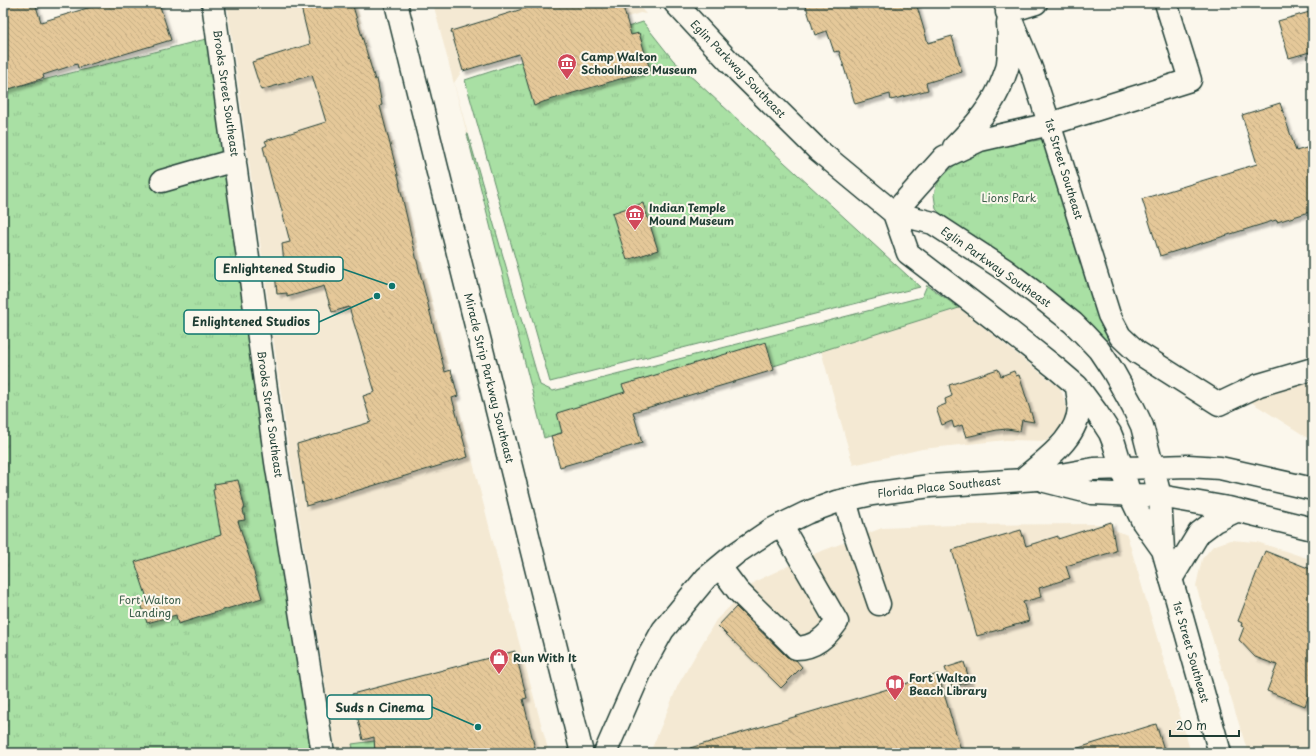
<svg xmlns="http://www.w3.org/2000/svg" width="1316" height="756" font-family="'Playpen Sans',sans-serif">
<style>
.built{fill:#f4e9d3}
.grass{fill:#a9e0a4;stroke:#648e6c}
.park{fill:url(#park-tufts);stroke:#648e6c}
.building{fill:url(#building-back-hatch);stroke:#1f3d34;filter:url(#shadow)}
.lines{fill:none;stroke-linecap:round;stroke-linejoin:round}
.minor-casing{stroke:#1f3d34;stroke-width:25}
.highway-casing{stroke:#1f3d34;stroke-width:25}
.minor{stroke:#fbf7ec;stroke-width:22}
.highway{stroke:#fbf7ec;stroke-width:22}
.labels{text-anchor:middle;stroke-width:4;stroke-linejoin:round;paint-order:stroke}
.poi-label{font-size:11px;font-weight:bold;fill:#1f3d34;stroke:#fbf7ec;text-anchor:start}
.street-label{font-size:11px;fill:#1f3d34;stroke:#fbf7ec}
.park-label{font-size:11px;fill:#3b5e4a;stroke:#fbf7ec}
.leader{fill:none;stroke:#0f766e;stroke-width:1.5}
.callout-dot{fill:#0f766e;stroke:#fbf7ec;stroke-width:1.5}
.callout{fill:#fbf7ec;stroke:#0f766e;stroke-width:1.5}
.callout-label{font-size:12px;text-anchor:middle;font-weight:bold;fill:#1f3d34}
</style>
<defs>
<pattern id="park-tufts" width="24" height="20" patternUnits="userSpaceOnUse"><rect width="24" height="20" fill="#a9e0a4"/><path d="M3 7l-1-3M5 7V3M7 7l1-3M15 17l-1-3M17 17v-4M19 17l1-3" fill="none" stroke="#91c18e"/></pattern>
<pattern id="building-back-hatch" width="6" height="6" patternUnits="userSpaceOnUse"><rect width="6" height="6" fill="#e5c899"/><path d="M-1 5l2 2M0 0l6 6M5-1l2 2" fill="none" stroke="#c4ad84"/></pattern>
<filter id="shadow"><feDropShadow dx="3.5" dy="3.5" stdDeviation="1" flood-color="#0004"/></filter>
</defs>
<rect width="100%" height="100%" fill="#fbf7ec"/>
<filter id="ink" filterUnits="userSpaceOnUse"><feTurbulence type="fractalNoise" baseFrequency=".025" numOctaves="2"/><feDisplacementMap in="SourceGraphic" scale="8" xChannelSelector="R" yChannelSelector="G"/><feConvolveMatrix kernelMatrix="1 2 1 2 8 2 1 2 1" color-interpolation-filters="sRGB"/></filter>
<g filter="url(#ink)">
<path class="built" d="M227,3H356L512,616L549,753H336L290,460Z
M433,3H636L646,14L640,13L462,71L454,83L468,134H467Z
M959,308L1060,388L1067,407L1063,424L1047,441L1006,440L922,449L853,465L821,351Z
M1313,381V441L1251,402L1263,396Z
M1101,524L1127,535L1191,753H650L678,685L716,620L756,581L814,554L882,528L955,525Z
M1230,540L1257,542L1313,560V753H1248L1196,586L1202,559L1213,546Z"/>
<path class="grass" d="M412,736L415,753H354L352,744Z"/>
<path class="park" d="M643,22L673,60L920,287L550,382L465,80Z
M218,36L323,753H3V90Z
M467,134H468L540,385L553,391L922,297L927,285L959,308L544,438Z
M1044,139L1112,337L1103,342L1031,274L942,216L936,209L934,195L936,186L942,177L959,161L979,151Z"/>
<path class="building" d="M3,3H35L41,22L104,3H159L171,40L78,68L77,64L43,75L44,78L3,91Z
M300,3H352L375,80L377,79L382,105L380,106L400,183H399L416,257L445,372L451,370L458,396L452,398L468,457L306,506L297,444L371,422L363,396L375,392L349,307L332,312L324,286L287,297V293L277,294L275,273L285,272L282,244L290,242L277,192L275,193L263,147L267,145L265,141L326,122L312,75L261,90L252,62L310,44Z
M542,3H622L631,35L639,33L650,70L543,102L534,106L519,54L463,71L451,31Z
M805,3H916L928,43L952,36L962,72L926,83L928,90L891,100L890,94L855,104L839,51L834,52L827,31L815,35Z
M1313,11V51L1289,58L1278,21Z
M1280,103L1296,151L1313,146V211L1277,222L1276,220L1160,256L1142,199L1257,164L1242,115Z
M643,203L658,250L627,260L612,213Z
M766,342L774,370L633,412L642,443L560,467L551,436L562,433L557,413L625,392L622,385Z
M998,369L1001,376L1014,371L1016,376L1019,375L1034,422L1022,420L1020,431L1007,429L997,430L966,437L962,425L954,428L952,421L942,425L936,408L946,404L945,399L952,396L949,385Z
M238,480L245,509H243L245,520L238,521L262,598L178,624L176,615L147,623L141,603L148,601L135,562L221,535L213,490L215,489L214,484Z
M1111,522L1116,551L1066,566L1070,578L1039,588L1041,597L1023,602L1029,621L977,636L952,550L1021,530L1026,546L1058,536V539Z
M1265,551L1313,570V684L1305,706L1267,691L1277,665L1255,657L1239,640L1244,627L1241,626L1242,623L1238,621Z
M736,607L787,657L796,660L802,667L781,688L718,626Z
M515,651L527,698L523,699L536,753H375L374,737L363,740L352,694Z
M964,662L970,682L952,687L945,668Z
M938,674L962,753H690V748Z
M1156,724L1165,753H1076L1075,749Z"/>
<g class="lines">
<defs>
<path id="minor" d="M213,3L276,462L323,753
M1005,3C1012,26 1024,48 1032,71C1059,152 1083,233 1109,315L1120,336L1137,352L1219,404L1259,385L1313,369
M1007,12L1036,3
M954,147C975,126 994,105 1004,77C1005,73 1008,68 1008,63C1010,50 1009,36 1008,23
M162,181L235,160
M894,213L944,157L980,140L1050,124L1190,80L1166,3
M1130,495L1143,522L1163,550
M1160,496L1163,550L1220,753
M845,500L853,528L879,604
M720,567L738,591L796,648C815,648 827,636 837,622L781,525"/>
<path id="highway" d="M396,3L582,753
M675,3L739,72L818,150L894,213L933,223L1005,270L1034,292L1073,323L1084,334L1099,350L1113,371L1133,407L1142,426L1160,496
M894,213L908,253L1003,326L1056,368L1077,386L1097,413L1110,433L1114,443L1130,495
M1023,479C1044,460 1078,439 1079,407C1080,401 1077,393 1077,386
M1045,481L1092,493L1160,496L1228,508L1313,529
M1171,579L1199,533L1215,521L1238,510
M605,753L643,666L663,630L706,578L735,554L769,531L806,513L836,502L872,494L930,486L1038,479L1094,469L1188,466L1220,468L1313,489"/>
</defs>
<use href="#minor" class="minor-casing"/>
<use href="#highway" class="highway-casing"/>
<use href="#minor" class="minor"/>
<use href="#highway" class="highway"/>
</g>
</g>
<defs>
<symbol id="museum-pin" viewBox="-11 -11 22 30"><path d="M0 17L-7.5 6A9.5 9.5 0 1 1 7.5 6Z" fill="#d1495b" stroke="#fbf7ec"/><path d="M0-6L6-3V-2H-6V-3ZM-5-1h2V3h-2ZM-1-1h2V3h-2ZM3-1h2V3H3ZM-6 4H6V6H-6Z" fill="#fff"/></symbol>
<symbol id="shop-pin" viewBox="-11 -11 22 30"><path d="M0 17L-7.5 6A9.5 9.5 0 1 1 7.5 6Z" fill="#d1495b" stroke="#fbf7ec"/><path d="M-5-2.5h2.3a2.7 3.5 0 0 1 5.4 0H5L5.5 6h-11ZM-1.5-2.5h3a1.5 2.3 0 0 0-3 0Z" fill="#fff"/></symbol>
<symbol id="library-pin" viewBox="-11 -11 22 30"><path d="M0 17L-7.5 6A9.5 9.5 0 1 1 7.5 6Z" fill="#d1495b" stroke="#fbf7ec"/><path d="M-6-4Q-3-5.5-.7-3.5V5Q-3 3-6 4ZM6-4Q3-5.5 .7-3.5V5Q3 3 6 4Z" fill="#fff"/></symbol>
</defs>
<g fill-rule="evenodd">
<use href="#museum-pin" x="556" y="52" width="22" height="30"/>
<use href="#museum-pin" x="624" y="203" width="22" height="30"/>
<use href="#shop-pin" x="488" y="647" width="22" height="30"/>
<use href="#library-pin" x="884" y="673" width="22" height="30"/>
</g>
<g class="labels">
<g class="poi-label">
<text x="581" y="61">Camp Walton<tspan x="581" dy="13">Schoolhouse Museum</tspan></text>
<text x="649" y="212">Indian Temple<tspan x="649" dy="13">Mound Museum</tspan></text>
<text x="513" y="662">Run With It</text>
<text x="909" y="682">Fort Walton<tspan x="909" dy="13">Beach Library</tspan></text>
</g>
<g class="street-label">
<text transform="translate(738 69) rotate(46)" y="4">Eglin Parkway Southeast</text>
<text transform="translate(226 93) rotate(82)" y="4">Brooks Street Southeast</text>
<text transform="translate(1064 169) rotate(73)" y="4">1st Street Southeast</text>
<text transform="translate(996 267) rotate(35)" y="4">Eglin Parkway Southeast</text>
<text transform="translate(489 378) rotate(76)" y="4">Miracle Strip Parkway Southeast</text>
<text transform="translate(270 414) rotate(82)" y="4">Brooks Street Southeast</text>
<text transform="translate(939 487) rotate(-6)" y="4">Florida Place Southeast</text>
<text transform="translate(1191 652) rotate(74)" y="4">1st Street Southeast</text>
</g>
<g class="park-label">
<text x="1009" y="202">Lions Park</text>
<text x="150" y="604">Fort Walton<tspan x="150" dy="13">Landing</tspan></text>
</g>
</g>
<path class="leader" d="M392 286L343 269M377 296L319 322M478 727L432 707"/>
<g class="callout-dot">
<circle cx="392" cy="286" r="4"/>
<circle cx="377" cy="296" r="4"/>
<circle cx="478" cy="727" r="4"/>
</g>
<g class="callout">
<rect x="215" y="257" width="128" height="24" rx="4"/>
<rect x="184" y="310" width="135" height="24" rx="4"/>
<rect x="327" y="695" width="105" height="24" rx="4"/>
</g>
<g class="callout-label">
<text x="279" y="273">Enlightened Studio</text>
<text x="251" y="326">Enlightened Studios</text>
<text x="380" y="712">Suds n Cinema</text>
</g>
<rect width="1316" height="756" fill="none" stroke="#fbf7ec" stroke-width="16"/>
<rect x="8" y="8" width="1300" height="740" fill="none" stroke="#1f3d34" stroke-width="1.5" filter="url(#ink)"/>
<path d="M1170 730v6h69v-6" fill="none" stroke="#1f3d34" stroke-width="2"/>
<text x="1176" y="730" font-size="12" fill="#1f3d34" stroke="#fbf7ec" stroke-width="3" paint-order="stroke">20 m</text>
</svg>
